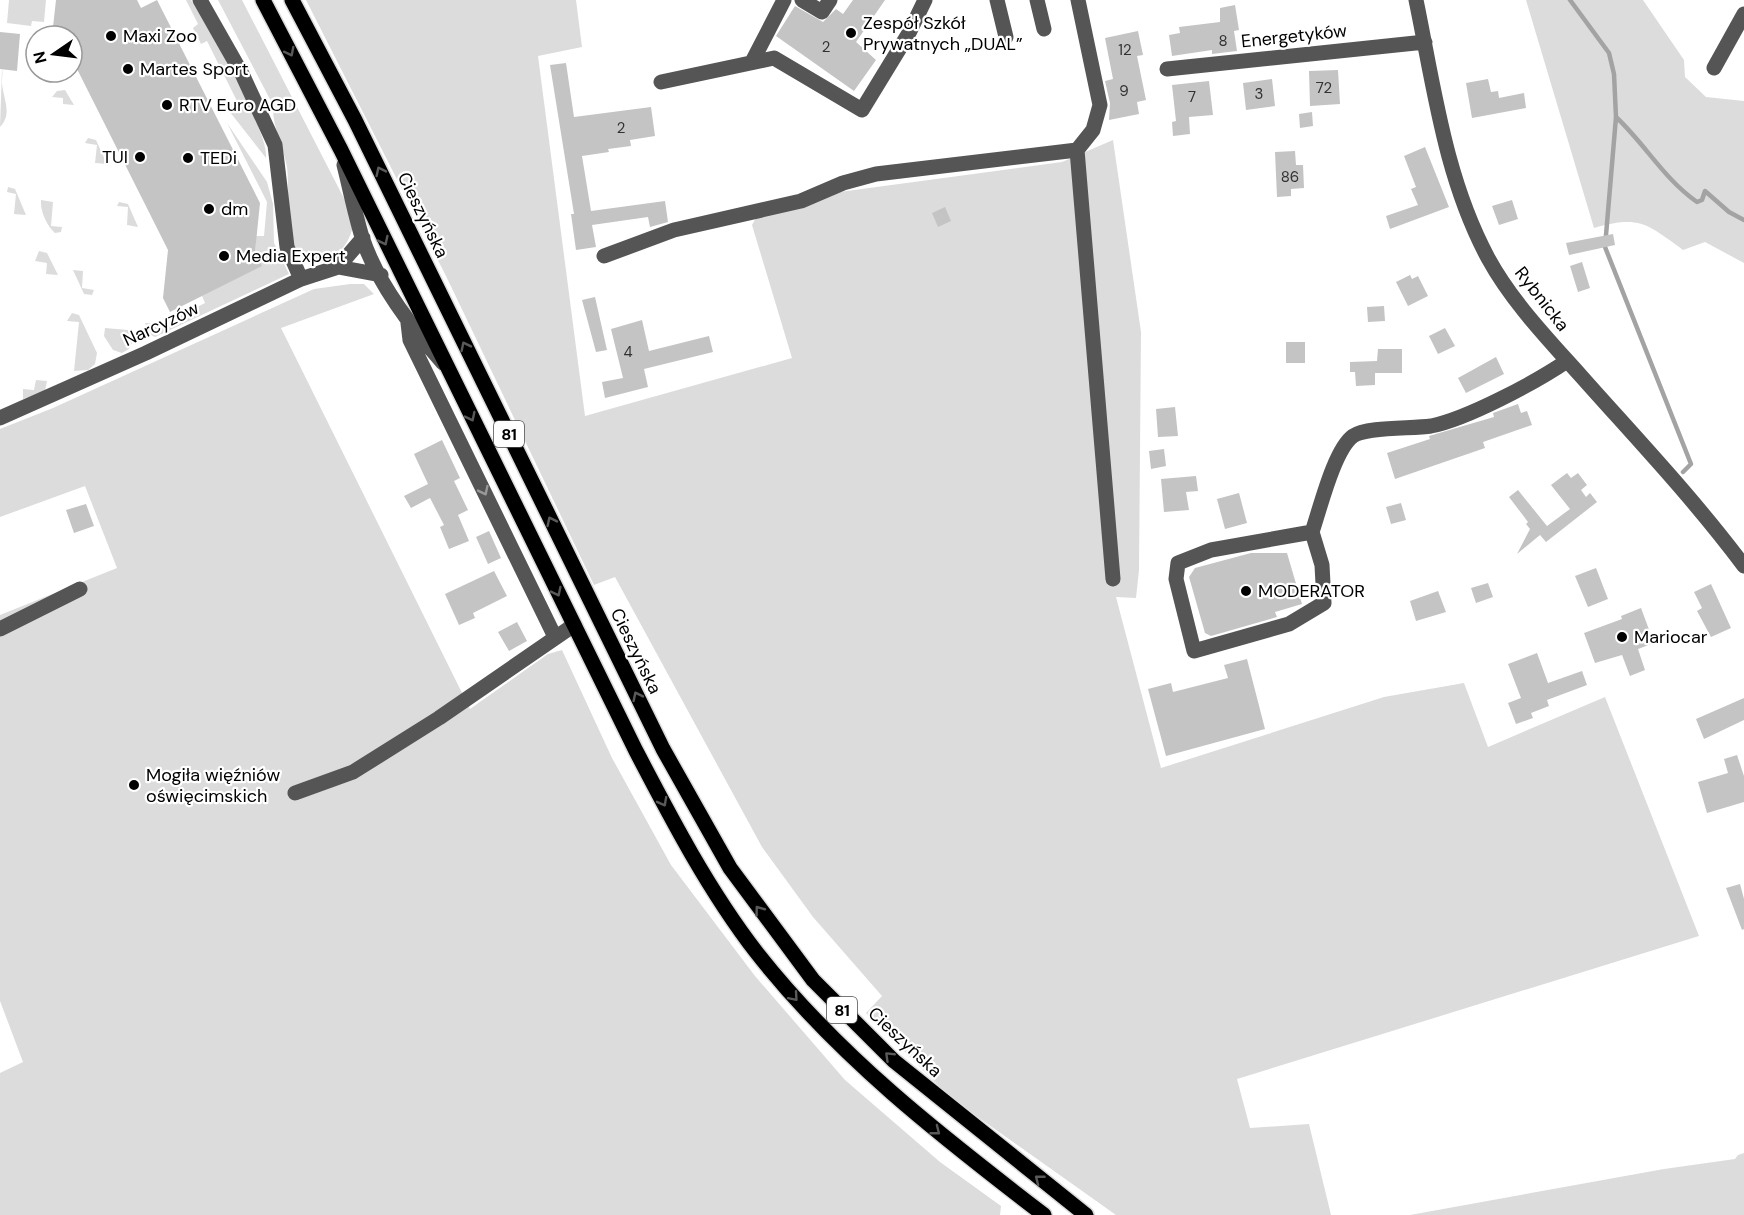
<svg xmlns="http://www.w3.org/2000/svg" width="1744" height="1215" font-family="'DM Sans',sans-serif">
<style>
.green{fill:#dcdcdc}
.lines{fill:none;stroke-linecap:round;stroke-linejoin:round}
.stream{stroke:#a3a3a3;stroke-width:4.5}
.building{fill:#c4c4c4}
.major-casing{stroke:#dbdbdb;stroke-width:18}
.minor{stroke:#555;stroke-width:15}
.major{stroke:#000;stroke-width:15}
.oneway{stroke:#595959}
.oneway2{stroke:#999}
.poi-dot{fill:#000;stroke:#fff;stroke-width:2}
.labels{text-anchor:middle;stroke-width:4.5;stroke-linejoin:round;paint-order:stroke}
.number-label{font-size:15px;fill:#313131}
.shield{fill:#fff;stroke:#4c4c4c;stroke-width:1.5}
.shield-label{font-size:16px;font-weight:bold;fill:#000}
.poi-label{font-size:18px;fill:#000;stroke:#fff;text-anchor:start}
.street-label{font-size:18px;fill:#000;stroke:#fff}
</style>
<rect width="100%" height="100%" fill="#fff"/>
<path class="green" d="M9,0H46L44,22L32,21L31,26L7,23Z
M186,0H191C207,27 269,130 266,158L226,107L237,101L207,41L201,44L193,28L198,24Z
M218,0H242L353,216C357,247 315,284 295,249C284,230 290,190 287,167C283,146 272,126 273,105Z
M306,0H576L582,47L538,56L585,416L792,358L752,225L765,202L1062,162L1113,140L1141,332L1139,570L1136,598L1116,597L1161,768L1384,697L1464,683L1488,747L1605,697L1699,936L1237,1079L1250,1128L1309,1124L1331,1215H1116L951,1098L866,1013L882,996L813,917L762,847L615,577L594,585L446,276Z
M1526,0H1643L1684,60L1685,77L1706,97L1744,101V263L1705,242L1683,250C1647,224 1640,215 1594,228Z
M2,69C3,72 2,77 2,83C3,98 13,114 0,127Z
M65,90L74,105L63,104V98L52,97L57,91Z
M227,123L267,182L273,204L274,243L289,274L155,337L149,334L145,323L164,324L205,303L202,296L255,252L256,236H264L267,202Z
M88,138L96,140L107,164L95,163L97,145L85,143Z
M8,187L15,189L26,215L14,214L16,194L7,192Z
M41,200L53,202L51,226L62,227L61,232L55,233C47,226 40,211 41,200Z
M119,202L128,204L138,227L127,225L128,207L117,206Z
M39,251L47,253L58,275L46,274L47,263L35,261Z
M73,270L83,271L82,288L94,290L92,295L84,294Z
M350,284H364L374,294L281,328L470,709L548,654L562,650L612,758L671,865L755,976L845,1080L940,1162L1001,1206L1000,1215H0V1073L23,1062L0,1001V615L117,568L85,486L0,517V429L53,408L314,289Z
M72,313L79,315L97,353L95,364L88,370L74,371L79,322L67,321Z
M105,328L128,330L133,341L129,349L122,353L113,350L104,336Z
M36,380L47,381L45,391L23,399V389L34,390Z
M1744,1153V1215H1410L1664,1169L1735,1159L1738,1155Z"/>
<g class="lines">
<path class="stream" d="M1570,0L1609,53L1614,74L1616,117L1605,247L1691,464L1683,472
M1616,117C1645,144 1664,179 1697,202L1702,200L1705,191L1729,212L1744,220"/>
</g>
<path class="building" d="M56,0H137L141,8L157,0L260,203L255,252L262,266L170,312L163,298L168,250L72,59V36H52Z
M853,0H885L856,42L876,60L854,91L776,36L795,6L823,22L836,9L843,14Z
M1235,5L1239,30L1234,31L1237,51L1212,54V50L1172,56L1169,35L1180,33L1179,27L1220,22V8Z
M1138,31L1143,55L1137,56L1146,100L1137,102L1139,114L1109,120L1110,103L1105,81L1113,79L1105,38Z
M0,32L20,34L17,71L0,69Z
M566,63L574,117L651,107L655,136L630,140L631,146L608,149L609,152L582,156L591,211L665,201L668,222L650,227L648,217L592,225L596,247L576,250L571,214H574L550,65Z
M1338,70L1340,104L1310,106L1309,71Z
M1272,79L1275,106L1246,110L1243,83Z
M1488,79L1491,92L1498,91L1499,98L1524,93L1526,108L1472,118L1466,83Z
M1209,81L1213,115L1189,117L1190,134L1173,136L1172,122L1176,121L1172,85Z
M1312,112L1313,126L1300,128L1299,114Z
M1425,147L1449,207L1390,229L1386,216L1418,205L1411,189L1416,187L1404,156Z
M1295,151L1296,165H1303L1304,188L1291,189V196L1277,197L1275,152Z
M1512,200L1518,219L1499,225L1492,206Z
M945,207L951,221L938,227L932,213Z
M1613,234L1615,245L1569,255L1566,243Z
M1582,262L1590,288L1578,292L1570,266Z
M1410,275L1412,279L1418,276L1428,296L1408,306L1396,282Z
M595,297L607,350L596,352L582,300Z
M1384,306L1385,321L1368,322L1367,307Z
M642,320L649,351L709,336L713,352L644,369L648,387L605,398L602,382L623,378L611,329Z
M1445,328L1455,346L1438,354L1429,336Z
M1286,342H1305V363H1286Z
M1378,349H1402V373H1375V385L1356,386L1355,372H1350V362L1377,361Z
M1496,357L1504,374L1466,393L1458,378Z
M1518,404L1521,413L1527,411L1532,425L1483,442L1485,448L1395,479L1387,453L1430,439L1429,436L1494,417L1493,413Z
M1175,407L1178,436L1158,437L1156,409Z
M442,440L460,478L454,481L468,510L458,515L469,541L449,549L440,527L444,525L430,498L411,508L404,496L428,484L414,454Z
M1164,449L1166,466L1151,469L1149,451Z
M1567,473L1571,478L1578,473L1587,485L1581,490L1586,497L1590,493L1597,502L1546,542L1540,535L1517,554L1530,529L1526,524L1528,522L1509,497L1518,490L1547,526L1570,509L1551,485Z
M1196,476L1198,491L1186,492L1189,510L1164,512L1161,479Z
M1239,493L1247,523L1225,529L1217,499Z
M1401,503L1406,520L1391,524L1386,507Z
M86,504L94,526L74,533L66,510Z
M489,531L501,558L488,564L476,537Z
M1251,553H1287L1302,604L1275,612L1277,617L1211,636L1205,633L1189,577L1195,568Z
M1596,568L1608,599L1588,607L1575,576Z
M494,571L507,596L473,613L475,618L459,625L445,594Z
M1488,583L1493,597L1476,603L1471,588Z
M1711,584L1731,628L1711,637L1697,611L1702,608L1694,592Z
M1438,591L1446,612L1416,621L1410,601Z
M1641,608L1654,643L1638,649L1645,670L1630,676L1622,655L1595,663L1584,633L1622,619L1621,616Z
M517,622L527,641L509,651L498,632Z
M1537,653L1548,683L1582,671L1587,685L1547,700L1549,706L1531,713L1533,718L1516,724L1508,703L1521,698L1508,664Z
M1247,659L1265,729L1166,756L1148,689L1171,683L1173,692L1228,678L1224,665Z
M1744,698V720L1704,739L1696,719Z
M1737,755L1744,776V802L1707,813L1698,782L1728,773L1724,759Z
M1740,884L1744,899V929L1742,930L1726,888Z"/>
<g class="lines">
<defs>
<path id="major" d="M263,0L341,150L636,751C672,820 709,891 757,953C838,1056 941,1136 1044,1215
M292,0L355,120L663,749L730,868L813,980L894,1061L1086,1215"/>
</defs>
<use href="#major" class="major-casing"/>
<path class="minor" d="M200,0L242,74L275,145L287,247L301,279
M802,0L822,12L830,0
M997,0L1006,37
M1037,0L1044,29
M1078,0L1100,105L1093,130L1077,150L1113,579
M1416,0C1434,87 1445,178 1488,258C1512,302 1548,339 1581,376C1636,438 1694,499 1744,566
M752,62L784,0
M1714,68L1744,14
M1167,69L1425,42
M661,82L774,58L862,110L909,33L925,0
M344,165C350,189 355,214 362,237C377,283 411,327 443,363
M604,256L674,230L801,201L843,183L876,174L1077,150
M338,267L363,238
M408,323L410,340L555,637
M0,418L146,353L301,279L338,267L381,275
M1312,532L1322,565L1324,603L1289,624L1194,651L1176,579L1178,563L1211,550L1312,532C1320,509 1334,450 1353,436C1367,426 1413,429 1431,426C1467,419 1536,382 1567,361
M0,629L80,589
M295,793L353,772L439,718L574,625"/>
<use href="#major" class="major"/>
</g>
<defs><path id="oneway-chevron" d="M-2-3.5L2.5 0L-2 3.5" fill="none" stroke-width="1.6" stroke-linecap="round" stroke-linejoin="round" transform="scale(1.5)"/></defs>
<g class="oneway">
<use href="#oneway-chevron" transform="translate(290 52) rotate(63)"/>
<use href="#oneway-chevron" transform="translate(380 171) rotate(-116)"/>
<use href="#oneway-chevron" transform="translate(384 241) rotate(64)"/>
<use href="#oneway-chevron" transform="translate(465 346) rotate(-116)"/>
<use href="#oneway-chevron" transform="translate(471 417) rotate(64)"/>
<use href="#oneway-chevron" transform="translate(551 521) rotate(-116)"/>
<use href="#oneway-chevron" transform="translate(557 592) rotate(64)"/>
<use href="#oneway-chevron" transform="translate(637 696) rotate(-116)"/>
<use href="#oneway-chevron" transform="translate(663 802) rotate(62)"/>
<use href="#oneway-chevron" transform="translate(759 910) rotate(-127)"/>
<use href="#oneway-chevron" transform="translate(794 997) rotate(49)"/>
<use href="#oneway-chevron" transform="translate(889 1056) rotate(-136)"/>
<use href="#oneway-chevron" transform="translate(936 1131) rotate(38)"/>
<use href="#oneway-chevron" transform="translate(1039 1179) rotate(-142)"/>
</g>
<use class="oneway2" href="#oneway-chevron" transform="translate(484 491) rotate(64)"/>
<g class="poi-dot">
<circle cx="851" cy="33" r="6"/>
<circle cx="111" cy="36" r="6"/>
<circle cx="128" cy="69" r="6"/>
<circle cx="167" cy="105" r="6"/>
<circle cx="140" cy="157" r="6"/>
<circle cx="188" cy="158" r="6"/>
<circle cx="209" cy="209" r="6"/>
<circle cx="224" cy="256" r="6"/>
<circle cx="1246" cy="591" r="6"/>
<circle cx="1622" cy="637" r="6"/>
<circle cx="134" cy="785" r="6"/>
</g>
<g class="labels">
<g class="number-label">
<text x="1223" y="46">8</text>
<text x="826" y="52">2</text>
<text x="1125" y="55">12</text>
<text x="1324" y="93">72</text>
<text x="1124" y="96">9</text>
<text x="1259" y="99">3</text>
<text x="1192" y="102">7</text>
<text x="621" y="133">2</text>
<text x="1290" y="182">86</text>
<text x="628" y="357">4</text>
</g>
<g class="shield">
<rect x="494" y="421" width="30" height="26" rx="4.5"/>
<rect x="827" y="997" width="30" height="26" rx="4.5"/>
</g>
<g class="shield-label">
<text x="509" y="440">81</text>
<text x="842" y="1016">81</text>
</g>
<g class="poi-label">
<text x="863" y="29">Zespół Szkół<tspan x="863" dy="21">Prywatnych „DUAL”</tspan></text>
<text x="123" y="42">Maxi Zoo</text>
<text x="140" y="75">Martes Sport</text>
<text x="179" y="111">RTV Euro AGD</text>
<text x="128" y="163" text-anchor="end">TUI</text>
<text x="200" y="164">TEDi</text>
<text x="221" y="215">dm</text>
<text x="236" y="262">Media Expert</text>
<text x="1258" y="597">MODERATOR</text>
<text x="1634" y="643">Mariocar</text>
<text x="146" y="781">Mogiła więźniów<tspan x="146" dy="21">oświęcimskich</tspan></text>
</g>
<g class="street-label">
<text transform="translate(1294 36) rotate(-6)" y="6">Energetyków</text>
<text transform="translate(423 215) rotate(64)" y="6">Cieszyńska</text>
<text transform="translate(1542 299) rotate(52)" y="6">Rybnicka</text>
<text transform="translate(161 324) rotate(-25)" y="6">Narcyzów</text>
<text transform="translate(636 651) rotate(64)" y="6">Cieszyńska</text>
<text transform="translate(905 1042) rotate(43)" y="6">Cieszyńska</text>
</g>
</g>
<g transform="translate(54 54) rotate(256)"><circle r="28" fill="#ffffff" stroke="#999999" stroke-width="1.5"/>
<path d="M0-4.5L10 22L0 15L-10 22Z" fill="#000000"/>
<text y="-9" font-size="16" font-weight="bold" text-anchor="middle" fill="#000000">N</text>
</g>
</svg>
